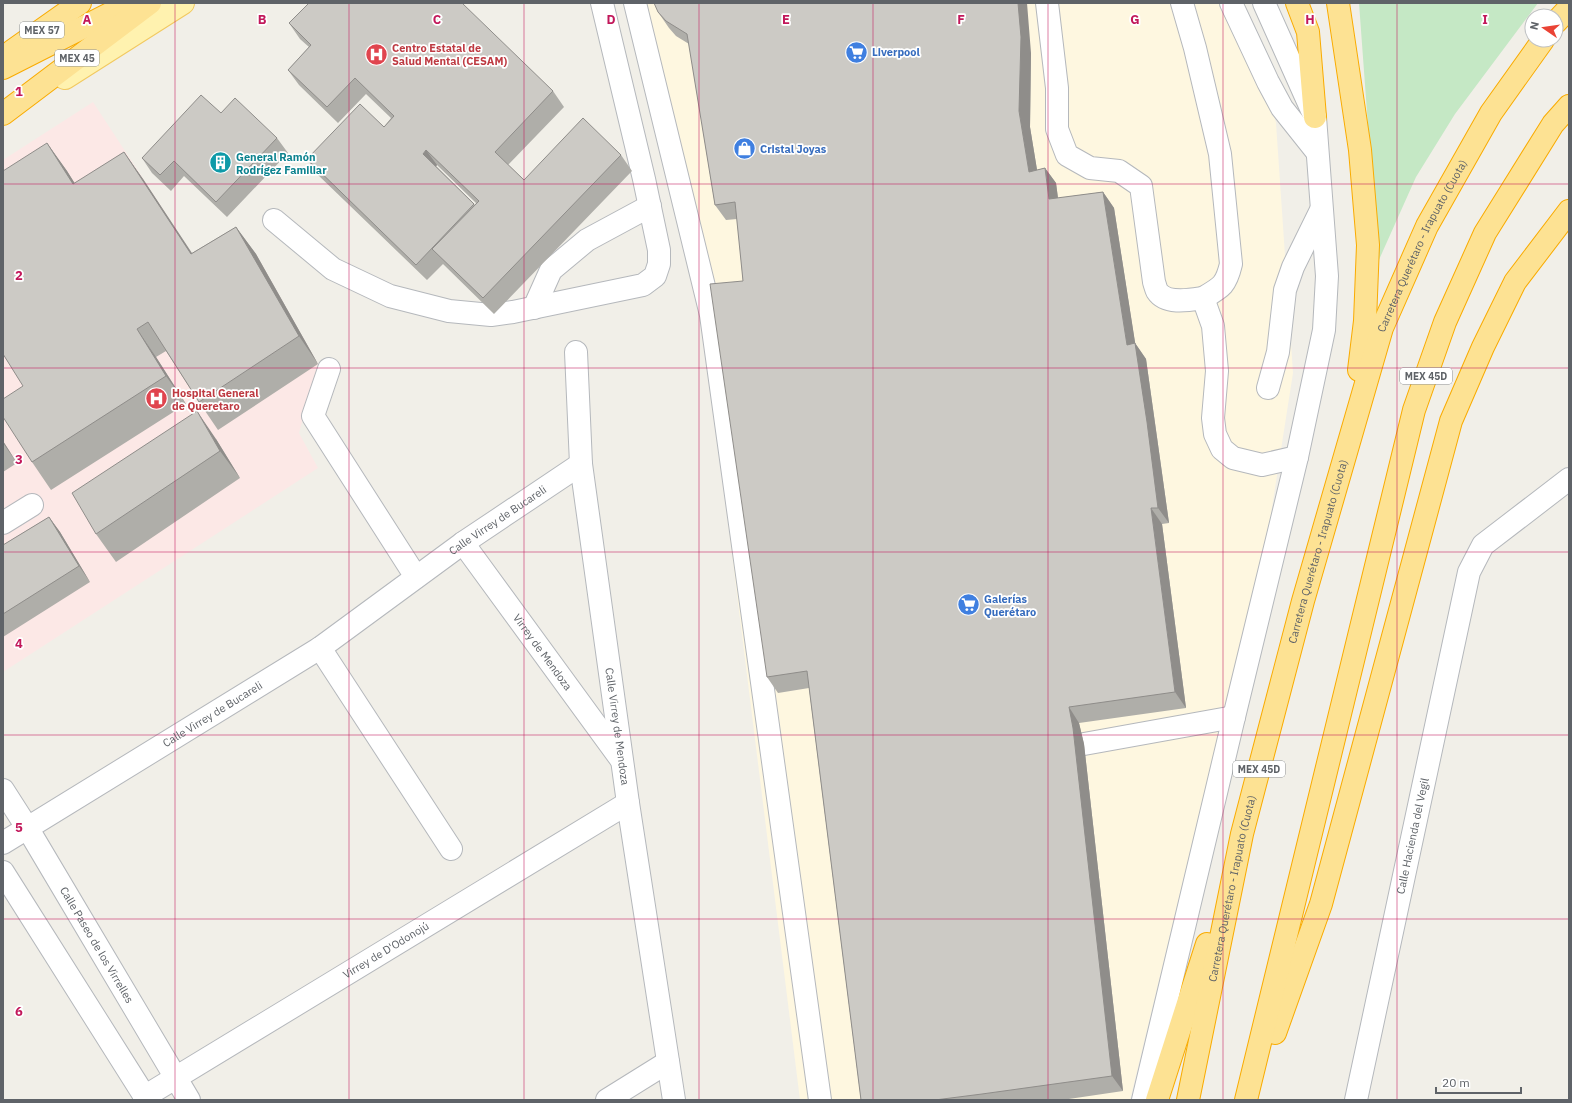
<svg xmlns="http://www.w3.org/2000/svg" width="1572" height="1103" font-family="'IBM Plex Sans',sans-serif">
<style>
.commercial{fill:#fef7e0}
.medical{fill:#fce8e6}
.green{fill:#c5e8c5}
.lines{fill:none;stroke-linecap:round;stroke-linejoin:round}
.minor-casing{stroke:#b5b8bc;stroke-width:24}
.major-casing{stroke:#f2c960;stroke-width:24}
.highway-casing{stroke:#f9ab00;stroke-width:24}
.minor{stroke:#fff;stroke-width:22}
.major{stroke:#fff2af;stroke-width:22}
.highway{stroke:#fde293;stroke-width:22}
.wall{fill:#afaea9;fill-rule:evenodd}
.shaded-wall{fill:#8f8d8a}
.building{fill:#cccac5;stroke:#8f8d8a}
.grid{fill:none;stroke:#c2185b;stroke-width:1;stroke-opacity:0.55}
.labels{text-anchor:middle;stroke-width:3.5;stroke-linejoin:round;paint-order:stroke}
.shield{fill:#fff;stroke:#8f9295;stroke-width:1}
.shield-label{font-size:10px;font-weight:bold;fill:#5f6368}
.health-label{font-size:11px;font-weight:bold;fill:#be3a42;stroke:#fff;text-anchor:start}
.shop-label{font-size:11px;font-weight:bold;fill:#366cbe;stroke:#fff;text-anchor:start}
.culture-label{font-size:11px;font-weight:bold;fill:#0d838f;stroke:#fff;text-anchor:start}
.street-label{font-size:11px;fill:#5f6368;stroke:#fff}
.grid-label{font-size:13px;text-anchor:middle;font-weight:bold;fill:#c2185b;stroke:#fff;stroke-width:3.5;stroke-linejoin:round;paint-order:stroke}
</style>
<rect width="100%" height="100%" fill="#f1efe8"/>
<path class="commercial" d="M626,3H1245L1276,123L1293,373L1270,520L1130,1100H800L703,322Z"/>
<path class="medical" d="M93,102L210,281L256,254L318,364L299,433L318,468L3,672V160Z"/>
<path class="green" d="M1359,3H1538L1455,114L1416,177L1378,262Z"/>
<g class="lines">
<defs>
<g id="minor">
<path d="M635,3L711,315L820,1100"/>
<path d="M1047,3L1057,88V129L1067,155L1090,168L1119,171L1141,186L1154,282C1155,285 1156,289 1157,291C1166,305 1190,300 1203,298L1213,326L1217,371L1213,418L1215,434L1222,449L1233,458L1262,465L1297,457"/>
<path d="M1182,3L1195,48L1220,154L1231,264C1226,285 1222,287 1203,298"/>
<path d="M1231,3L1268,82L1282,108L1317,152"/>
<path d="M274,220L333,269L390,296L449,311L491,315L513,312L643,285L655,276L659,264V250L644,179L602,3"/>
<path d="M534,308L551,270L587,240L650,206"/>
<path id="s1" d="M576,352L581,464L628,803L674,1100"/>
<path d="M329,369L313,416L416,577"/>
<path d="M1268,388L1278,352L1285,290L1293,267L1321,210"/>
<path d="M3,523L32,505"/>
<path id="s2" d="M463,543L620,758"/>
<path d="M320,648L451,849"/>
<path d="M1084,744L1234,717"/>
<path id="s3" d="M3,790L28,829L189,1100"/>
<path id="s4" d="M3,843L320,648L463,543L581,464"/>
<path d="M3,872L147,1100"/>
<path id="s5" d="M144,1097L628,803"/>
<path d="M607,1100L668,1062"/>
<path d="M1143,1100L1234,717L1297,457L1324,330L1327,276L1315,117L1264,3"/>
<path id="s6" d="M1356,1100L1469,572L1483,545L1569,479"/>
</g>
<path id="major" d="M65,78L183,3"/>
<g id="highway">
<path d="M1297,3L1308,32L1315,117"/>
<path d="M1338,3L1360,150L1368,245L1365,321L1359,370"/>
<path d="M1556,22L1569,8"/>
<path d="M12,51L80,3"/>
<path d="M3,68L131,3"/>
<path d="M3,114L150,3"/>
<path d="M1275,1033L1321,904L1451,421L1483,347L1515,282L1569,211"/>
<path d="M1157,1100L1207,944"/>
<path id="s7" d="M1188,1100L1242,834L1303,601L1382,328L1427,226L1491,113L1543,40"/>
<path d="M1246,1100L1414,410L1445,322L1485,233L1553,124L1569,106"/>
</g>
</defs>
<use href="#minor" class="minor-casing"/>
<use href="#major" class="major-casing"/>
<use href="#highway" class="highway-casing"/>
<use href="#minor" class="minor"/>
<use href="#major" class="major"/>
<use href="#highway" class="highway"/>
</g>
<path class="wall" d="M658,12L1031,53L1030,127L1037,170L1045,168L1056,183L1058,198L1103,192L1114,208L1135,343L1146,359L1157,437L1169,523L1162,524L1186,708L1079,723L1084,744L1123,1091L1062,1100H861L809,688L778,693L767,677L743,281L737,219L726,220L715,205L689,44L676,36L669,28Z
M289,23L553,91L564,107L508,165L524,180L621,155L632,171L494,314L443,264L427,280L317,174L307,159L384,127L391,118L366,94L338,123L299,85L288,70L309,47L300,39ZM437,165L476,203L475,205L436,166Z
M221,113L277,138L288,153L227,217L184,176L171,191L152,173L142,158Z
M47,143L67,171L75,184L124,152L143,179L192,253L236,227L256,254L318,364L218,430L199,402L166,351L156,357L186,404L51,490L32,462L23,386Z
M216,439L240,478L116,562L96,534Z
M3,441L17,463L3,472Z
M49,517L60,532L90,582L3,637V545Z"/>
<path class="shaded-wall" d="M1018,3H1027L1031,53L1030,127L1040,188L1029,172L1019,111Z
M47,143L67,171L93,212L73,184Z
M426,150L437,165L434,169L423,154Z
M124,152L143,179L210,281L191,254Z
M1045,168L1056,183L1060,214L1049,199Z
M1103,192L1114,208L1138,361L1127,345Z
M236,227L256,254L318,364L299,336Z
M137,329L156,357L186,404L166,376Z
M1135,343L1146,359L1169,523L1158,508Z
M197,411L216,439L240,478L220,451Z
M3,441L17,463L3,443Z
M1151,508L1162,524L1186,708L1175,692Z
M49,517L60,532L90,582L79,566Z
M1069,707L1079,723L1084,744L1123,1091L1112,1076Z"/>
<path class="building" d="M309,3H462L553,91L495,152L524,180L583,118L621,155L483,298L432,249L479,201L426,150L423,154L474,204L416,265L307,159L360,104L384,127L394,116L355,78L327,107L288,70L311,45L289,23Z
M654,3H1018L1021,37L1019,111L1029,172L1045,168L1049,199L1103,192L1127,345L1135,343L1147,422L1158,508H1151L1175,692L1069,707L1073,728L1112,1076L982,1094L935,1100H861L807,671L767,677L710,284L743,281L735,202L715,205L687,34L666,21L658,12Z
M201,95L221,113L235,98L277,138L216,202L174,161L160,175L142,158Z
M47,143L73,184L124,152L191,254L236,227L299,336L199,402L148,322L137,329L166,376L32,462L3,417V399L23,386L3,354V171Z
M197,411L220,451L96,534L72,493Z
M49,517L79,566L3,614V545Z"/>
<path class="grid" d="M175,3V1100M349,3V1100M524,3V1100M699,3V1100M873,3V1100M1048,3V1100M1223,3V1100M1397,3V1100M3,184H1569M3,368H1569M3,552H1569M3,735H1569M3,919H1569"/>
<defs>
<symbol id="supermarket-disc" viewBox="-11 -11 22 22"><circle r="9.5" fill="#3f7fe0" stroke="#fff"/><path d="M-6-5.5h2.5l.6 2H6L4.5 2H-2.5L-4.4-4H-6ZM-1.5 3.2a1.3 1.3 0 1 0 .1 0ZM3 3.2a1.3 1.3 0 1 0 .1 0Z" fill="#fff"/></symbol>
<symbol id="hospital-disc" viewBox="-11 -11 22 22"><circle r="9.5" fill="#e0444e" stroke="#fff"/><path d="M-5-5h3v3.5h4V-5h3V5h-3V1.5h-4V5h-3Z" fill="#fff"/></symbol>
<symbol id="shop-disc" viewBox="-11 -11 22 22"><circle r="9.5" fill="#3f7fe0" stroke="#fff"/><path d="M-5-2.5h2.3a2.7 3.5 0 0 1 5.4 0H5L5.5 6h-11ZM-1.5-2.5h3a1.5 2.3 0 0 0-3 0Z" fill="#fff"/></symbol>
<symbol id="building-disc" viewBox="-11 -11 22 22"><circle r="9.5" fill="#0f9aa8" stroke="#fff"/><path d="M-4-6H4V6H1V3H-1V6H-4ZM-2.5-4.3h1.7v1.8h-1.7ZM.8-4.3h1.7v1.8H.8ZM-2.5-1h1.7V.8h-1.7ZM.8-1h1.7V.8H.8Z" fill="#fff"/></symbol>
</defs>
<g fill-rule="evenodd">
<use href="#supermarket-disc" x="844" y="40" width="25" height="25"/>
<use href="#hospital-disc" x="364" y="42" width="25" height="25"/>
<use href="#shop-disc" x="732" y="136" width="25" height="25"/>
<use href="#building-disc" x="208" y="150" width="25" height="25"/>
<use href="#hospital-disc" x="144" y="386" width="25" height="25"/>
<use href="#supermarket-disc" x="956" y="592" width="25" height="25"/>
</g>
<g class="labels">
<g class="shield">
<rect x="20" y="22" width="44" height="16" rx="3"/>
<rect x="55" y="50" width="44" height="16" rx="3"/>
<rect x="1400" y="368" width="52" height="16" rx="3"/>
<rect x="1233" y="761" width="52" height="16" rx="3"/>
</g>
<g class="shield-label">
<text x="42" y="34">MEX 57</text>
<text x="77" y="62">MEX 45</text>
<text x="1426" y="380">MEX 45D</text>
<text x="1259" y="773">MEX 45D</text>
</g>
<g class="health-label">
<text x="392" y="52">Centro Estatal de<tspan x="392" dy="13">Salud Mental (CESAM)</tspan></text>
<text x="172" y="397">Hospital General<tspan x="172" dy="13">de Queretaro</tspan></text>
</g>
<g class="shop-label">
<text x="872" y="56">Liverpool</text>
<text x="760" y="153">Cristal Joyas</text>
<text x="984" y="603">Galerías<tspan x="984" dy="13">Querétaro</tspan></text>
</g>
<g class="culture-label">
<text x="236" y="161">General Ramón<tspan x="236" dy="13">Rodrígez Familiar</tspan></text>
</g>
<g class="street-label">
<text dy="4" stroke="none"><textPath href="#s7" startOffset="888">Carretera Querétaro - Irapuato (Cuota)</textPath></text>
<text dy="4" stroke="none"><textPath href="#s4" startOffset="591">Calle Virrey de Bucareli</textPath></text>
<text dy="4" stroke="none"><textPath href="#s7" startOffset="564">Carretera Querétaro - Irapuato (Cuota)</textPath></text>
<text dy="4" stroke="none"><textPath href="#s2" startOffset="135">Virrey de Mendoza</textPath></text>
<text dy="4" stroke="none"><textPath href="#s4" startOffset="246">Calle Virrey de Bucareli</textPath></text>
<text dy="4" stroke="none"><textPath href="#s1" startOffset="377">Calle Virrey de Mendoza</textPath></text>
<text dy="4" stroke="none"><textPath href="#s6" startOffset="270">Calle Hacienda del Vegil</textPath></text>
<text dy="4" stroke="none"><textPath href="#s7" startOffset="216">Carretera Querétaro - Irapuato (Cuota)</textPath></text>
<text dy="4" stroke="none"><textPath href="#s3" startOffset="181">Calle Paseo de los Virrelles</textPath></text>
<text dy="4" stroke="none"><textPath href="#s5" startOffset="283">Virrey de D'Odonojú</textPath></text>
</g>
</g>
<g class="grid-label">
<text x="87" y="24">A</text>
<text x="262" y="24">B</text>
<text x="437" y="24">C</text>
<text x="611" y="24">D</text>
<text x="786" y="24">E</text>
<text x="961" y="24">F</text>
<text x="1135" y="24">G</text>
<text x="1310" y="24">H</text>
<text x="1485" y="24">I</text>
<text x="19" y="96">1</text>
<text x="19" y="280">2</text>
<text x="19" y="464">3</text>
<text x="19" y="648">4</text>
<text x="19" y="832">5</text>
<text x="19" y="1016">6</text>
</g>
<rect width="1572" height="1103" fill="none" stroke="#5f6368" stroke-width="8"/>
<g transform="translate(1544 28) rotate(283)"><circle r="19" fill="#ffffff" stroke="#bfc1c3"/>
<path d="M0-3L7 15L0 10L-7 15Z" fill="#ea4335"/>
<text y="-6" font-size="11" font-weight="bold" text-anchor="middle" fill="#5f6368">N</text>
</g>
<path d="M1436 1087v6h85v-6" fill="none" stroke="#5f6368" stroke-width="2"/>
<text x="1442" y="1087" font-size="12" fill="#5f6368" stroke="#ffffff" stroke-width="3" paint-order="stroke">20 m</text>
</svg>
